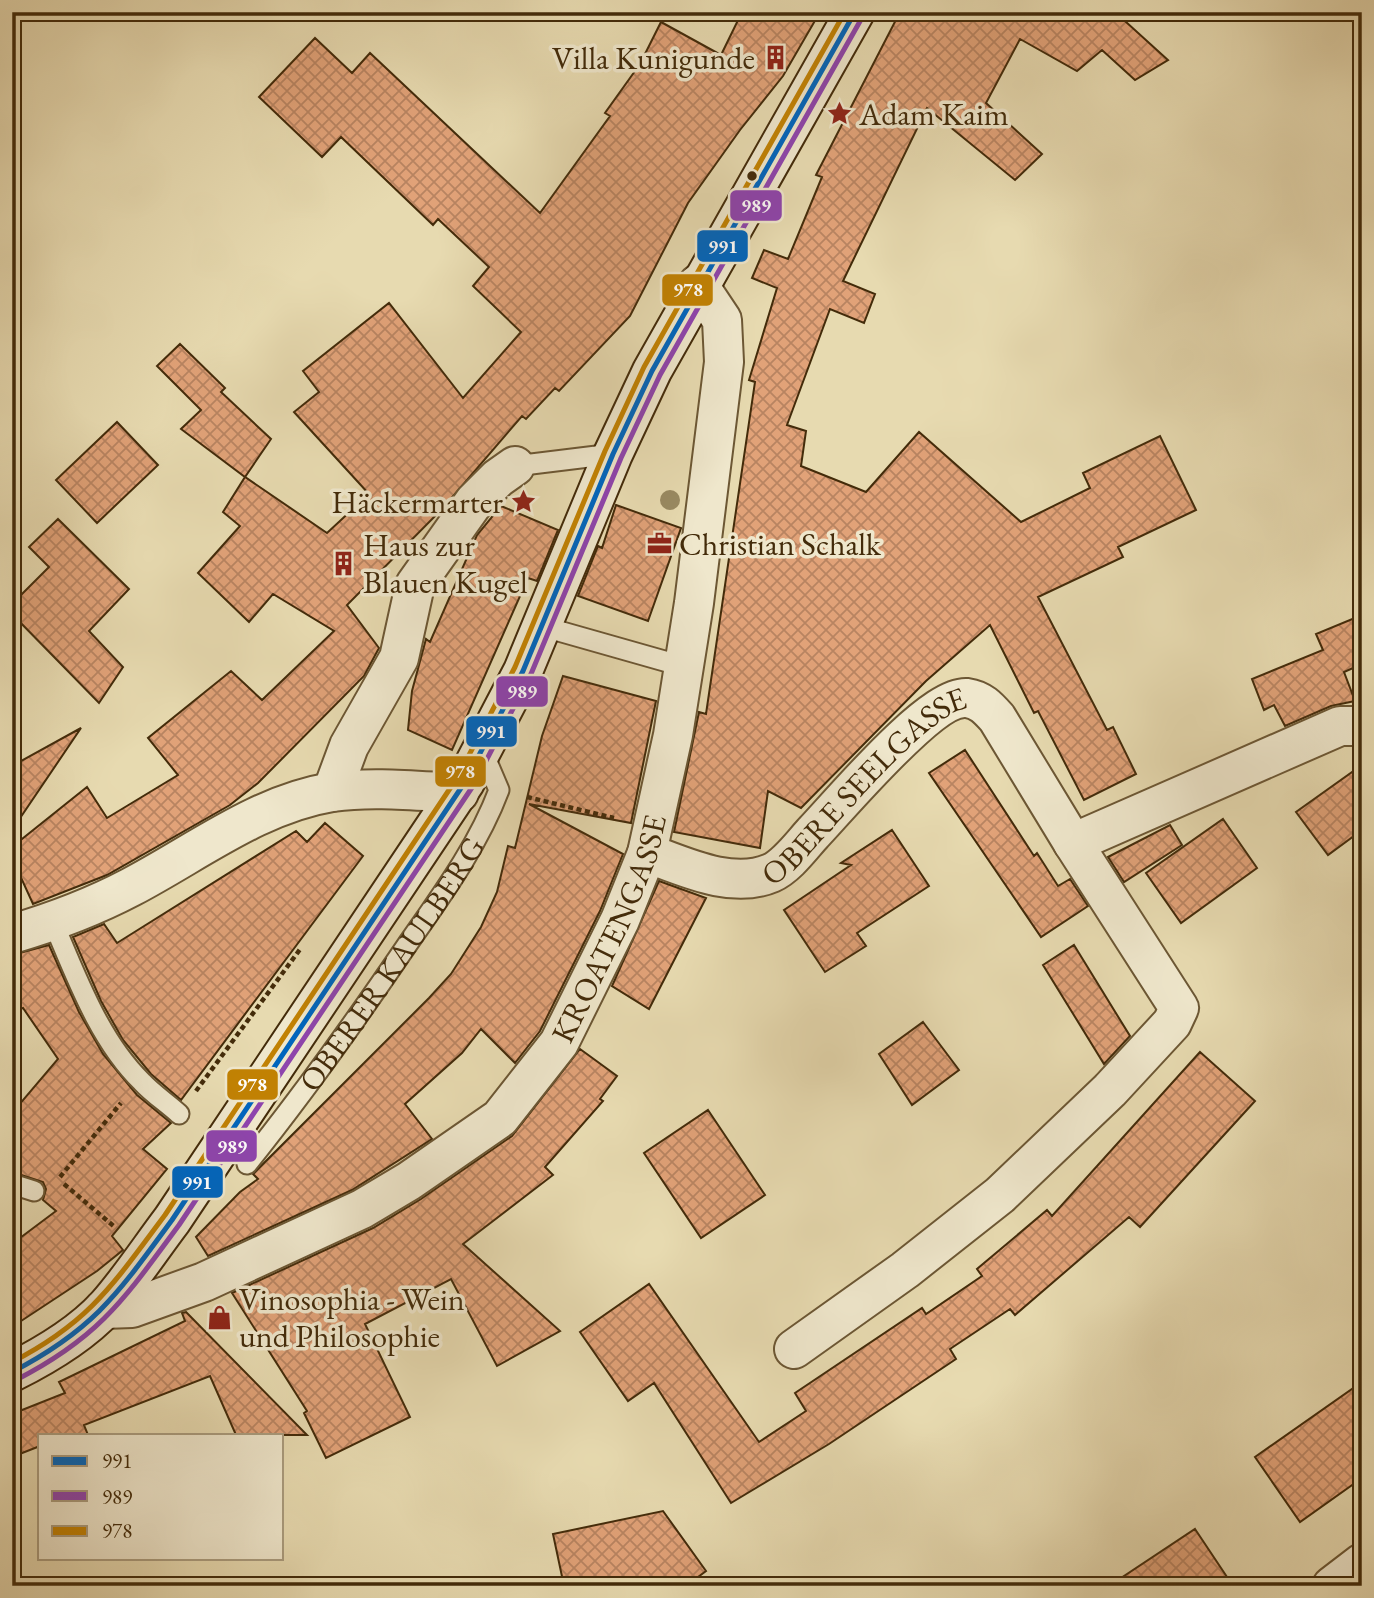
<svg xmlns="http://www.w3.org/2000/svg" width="1374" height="1598" font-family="'EB Garamond',serif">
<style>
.building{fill:url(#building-cross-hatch);stroke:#432b0a;stroke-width:2}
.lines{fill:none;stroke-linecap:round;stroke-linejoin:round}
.lane-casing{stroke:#6c5734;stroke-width:23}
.street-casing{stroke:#6c5734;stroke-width:42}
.secondary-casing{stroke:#432b0a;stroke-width:42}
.path{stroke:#432b0a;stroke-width:4.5;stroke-dasharray:5 3.5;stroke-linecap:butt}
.lane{stroke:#efe7cc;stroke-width:19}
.street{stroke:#efe7cc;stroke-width:38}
.secondary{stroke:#efe7cc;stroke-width:38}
.bus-1-casing{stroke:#efe7cc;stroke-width:10}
.bus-2-casing{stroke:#efe7cc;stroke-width:10}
.bus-3-casing{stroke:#efe7cc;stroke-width:10}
.bus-1{stroke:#0065bd;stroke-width:5}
.bus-2{stroke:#8e44ad;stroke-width:5}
.bus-3{stroke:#c18103;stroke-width:5}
.tree{fill:#998a62}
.bus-dot{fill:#432b0a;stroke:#efe7cc;stroke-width:2.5}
.labels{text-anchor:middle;stroke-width:7;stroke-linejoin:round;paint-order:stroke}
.poi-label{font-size:32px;fill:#432b0a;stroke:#efe7cc;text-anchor:start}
.street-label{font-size:32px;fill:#432b0a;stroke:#efe7cc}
.line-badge{stroke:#efe7cc;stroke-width:2.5}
.badge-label{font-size:19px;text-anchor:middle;font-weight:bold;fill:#fff}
</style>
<defs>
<pattern id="building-cross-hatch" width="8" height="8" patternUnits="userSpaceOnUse" patternTransform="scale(1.75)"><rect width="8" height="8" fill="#e1a278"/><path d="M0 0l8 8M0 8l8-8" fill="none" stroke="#b88461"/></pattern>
</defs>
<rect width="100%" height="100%" fill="#e7dab0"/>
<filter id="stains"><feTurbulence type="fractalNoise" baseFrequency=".00286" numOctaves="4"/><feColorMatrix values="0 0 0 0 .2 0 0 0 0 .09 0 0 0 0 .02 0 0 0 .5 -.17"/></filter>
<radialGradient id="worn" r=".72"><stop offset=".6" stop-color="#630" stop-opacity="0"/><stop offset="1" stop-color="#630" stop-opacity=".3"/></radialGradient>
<path class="building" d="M742,12H820L783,76L740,130L688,203L630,316L559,391L555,388L526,419L522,416L443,508L347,605L379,648L364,676L258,783L230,805L107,875L33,904L18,871L12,865V847L87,787L107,818L178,775L148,738L231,671L262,700L334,631L273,594L249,622L198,573L240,526L223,512L245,477L327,533L369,494L294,412L319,392L303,371L389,303L463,398L521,332L473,286L489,267L438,219L433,225L341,137L322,157L259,97L315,38L352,73L370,53L540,213L610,116L605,113L640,64L661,22L721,55Z
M900,12H1115L1168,60L1135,80L1102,50L1077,71L1020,39L986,103L1042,154L1015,180L927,108L843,281L875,294L864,323L830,309L787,425L806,431L801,466L866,492L919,432L1021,522L1090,488L1083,473L1160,436L1196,510L1118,547L1123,557L1038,597L1107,730L1113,727L1136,774L1084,800L1038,711L1034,713L990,625L926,681L801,808L768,791L760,848L674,832L699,712L706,714L755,382L749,380L777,288L752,278L764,250L788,259L822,177L816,175Z
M180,344L225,388L221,392L271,439L245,477L181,429L201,410L157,366Z
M117,422L158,465L97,523L56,480Z
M616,505L681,528L648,621L578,596L598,546L602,548Z
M501,506L558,530L537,581L528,578L452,750L408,730L412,691L426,639L430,642L477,535Z
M58,519L129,589L89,631L123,667L99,703L12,614V604L49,567L29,547Z
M1362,615V664L1344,672L1355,701L1331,706L1285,726L1274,705L1264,710L1252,679L1323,650L1316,634Z
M563,676L656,701L631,823L529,804L623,854L600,911L540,1031L515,1063L481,1029L462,1053L405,1104L432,1139L352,1190L208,1256L196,1237L240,1192L258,1179L253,1174L429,998L451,974L481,927L497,892L508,846L515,848L542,736Z
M81,728L12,830V766Z
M965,750L1034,856L1037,853L1058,886L1070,879L1088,906L1041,937L929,773Z
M1362,765V830L1328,855L1296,812Z
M1223,819L1257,868L1181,923L1146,873Z
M325,823L363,856L181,1100L151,1074L123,1040L101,1001L73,937L104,924L117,943L296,831L307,842Z
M1170,825L1182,845L1124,882L1108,857Z
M892,830L929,886L857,933L866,946L825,972L784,910L851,865L841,863Z
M659,881L706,898L649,1009L612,986Z
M49,945L79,1012L103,1054L137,1095L171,1123L143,1149L167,1169L112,1236L123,1250L97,1271L12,1327V1244L56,1211L43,1200L46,1189L43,1182L12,1172V1113L58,1059L23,1008L12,1012V955Z
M1074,945L1130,1036L1104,1064L1043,965Z
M923,1022L959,1070L912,1105L879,1054Z
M580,1049L617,1076L600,1099L603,1101L545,1167L553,1175L463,1244L560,1331L497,1366L451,1279L365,1324L410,1417L326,1458L304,1413L307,1411L232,1293L373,1228L421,1199L512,1136Z
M1200,1052L1255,1101L1140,1227L1129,1217L1015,1315L1010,1309L950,1349L956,1359L829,1444L731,1503L654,1383L628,1401L580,1332L649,1284L759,1442L806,1411L795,1393L922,1308L926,1314L982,1276L977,1269L1047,1210L1052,1216Z
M708,1110L765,1195L701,1238L644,1153Z
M186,1312L307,1435H236L210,1376L84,1425L88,1435H40V1446L12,1457V1414L65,1393L59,1382L185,1321L182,1313Z
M1362,1382V1478L1300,1522L1255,1457Z
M663,1511L706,1571L686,1586H611L607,1580L564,1586L553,1534Z
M1195,1529L1233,1586H1109Z"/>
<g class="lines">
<defs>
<g id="lane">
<path d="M515,466L613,454"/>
<path d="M541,626L682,666"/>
<path d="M53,922C76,976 99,1040 142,1082C153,1094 167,1103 179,1114"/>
<path id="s1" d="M247,1164C304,1093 356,1020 407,945C441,896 478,846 499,790L482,750"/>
<path d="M12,1184L34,1191"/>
</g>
<g id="street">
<path d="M332,792L349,746L399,658L415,585L474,502L498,478L515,466"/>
<path d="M1073,843L1340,726H1362"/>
<path id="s2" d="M647,853C683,866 732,890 771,873C787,866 802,845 813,833C840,805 931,695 967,698C981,700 988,708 997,718L1073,843L1179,1008L1172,1023L1110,1090L1000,1195L905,1270L794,1349"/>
<path d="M12,934C53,922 93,907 131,887C196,853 258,804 332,792C372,786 418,791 459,793"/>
<path id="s3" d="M104,1309L132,1308L204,1282L362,1209L409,1181L500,1118L559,1043L620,920L647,853L673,735L694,603L724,362L722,320L698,284"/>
<path d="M1332,1586L1362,1563"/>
</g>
<path id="secondary" d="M12,1372C44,1356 82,1333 106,1307C130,1280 150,1249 172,1220L465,782L523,671L613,454L652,371L855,12"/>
</defs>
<use href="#lane" class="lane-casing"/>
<use href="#street" class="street-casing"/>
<use href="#secondary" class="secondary-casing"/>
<path class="path" d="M12,17L16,12
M527,797L614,818
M196,1091L301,948
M60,1177L121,1103
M64,1184L116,1228"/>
<use href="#lane" class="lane"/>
<use href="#street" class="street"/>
<use href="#secondary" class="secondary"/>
<defs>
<path id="bus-1" d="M12,1372C95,1329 119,1292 172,1220L465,782L523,671L613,454L652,371L855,12"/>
<path id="bus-2" d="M16,1380C100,1337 125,1298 179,1225L473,786L531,674L621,458L660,375L863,16"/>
<path id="bus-3" d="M12,1362C90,1322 114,1283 165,1215L457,778L515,667L605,451L644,367L845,12"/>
</defs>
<use href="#bus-1" class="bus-1-casing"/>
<use href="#bus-2" class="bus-2-casing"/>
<use href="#bus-3" class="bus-3-casing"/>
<use href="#bus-1" class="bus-1"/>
<use href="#bus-2" class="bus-2"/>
<use href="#bus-3" class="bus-3"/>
</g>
<circle class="tree" cx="670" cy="500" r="10"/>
<defs>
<symbol id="building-bare" viewBox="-9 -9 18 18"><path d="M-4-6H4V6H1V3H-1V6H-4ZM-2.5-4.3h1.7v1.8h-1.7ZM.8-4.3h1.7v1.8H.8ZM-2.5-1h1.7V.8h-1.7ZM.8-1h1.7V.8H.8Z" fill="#8f2418" stroke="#efe7cc" stroke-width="2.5" paint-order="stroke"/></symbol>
<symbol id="sight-bare" viewBox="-9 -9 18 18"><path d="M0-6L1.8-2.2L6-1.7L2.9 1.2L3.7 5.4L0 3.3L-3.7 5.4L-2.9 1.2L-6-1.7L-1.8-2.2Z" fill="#8f2418" stroke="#efe7cc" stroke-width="2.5" paint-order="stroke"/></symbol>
<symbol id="office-bare" viewBox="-9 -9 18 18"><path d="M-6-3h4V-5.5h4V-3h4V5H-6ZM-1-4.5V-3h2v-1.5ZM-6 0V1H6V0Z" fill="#8f2418" stroke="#efe7cc" stroke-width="2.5" paint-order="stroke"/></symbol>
<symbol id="shop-bare" viewBox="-9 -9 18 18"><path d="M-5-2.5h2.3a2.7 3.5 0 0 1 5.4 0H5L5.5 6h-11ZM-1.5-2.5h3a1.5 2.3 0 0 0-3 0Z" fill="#8f2418" stroke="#efe7cc" stroke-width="2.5" paint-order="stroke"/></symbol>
</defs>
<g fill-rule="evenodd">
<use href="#building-bare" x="758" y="40" width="35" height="35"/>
<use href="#sight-bare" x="822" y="96" width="35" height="35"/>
<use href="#sight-bare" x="506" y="484" width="35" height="35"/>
<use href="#office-bare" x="642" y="526" width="35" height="35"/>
<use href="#building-bare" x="326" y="546" width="35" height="35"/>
<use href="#shop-bare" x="202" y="1300" width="35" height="35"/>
</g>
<circle class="bus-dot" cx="752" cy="176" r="6"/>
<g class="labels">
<g class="poi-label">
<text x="755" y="69" text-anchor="end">Villa Kunigunde</text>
<text x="859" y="125">Adam Kaim</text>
<text x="503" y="513" text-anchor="end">Häckermarter</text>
<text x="679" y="555">Christian Schalk</text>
<text x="363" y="556">Haus zur<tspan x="363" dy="37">Blauen Kugel</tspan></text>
<text x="239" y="1310">Vinosophia - Wein<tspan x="239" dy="37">und Philosophie</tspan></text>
</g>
<g class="street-label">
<text dy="11" stroke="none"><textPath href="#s2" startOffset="257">OBERE SEELGASSE</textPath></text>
<text dy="11" stroke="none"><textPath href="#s3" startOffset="665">KROATENGASSE</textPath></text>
<text dy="11" stroke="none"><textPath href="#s1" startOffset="247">OBERER KAULBERG</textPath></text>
</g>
</g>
<g class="line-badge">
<rect x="729" y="189" width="54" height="33" rx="7" fill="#8e44ad"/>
<rect x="696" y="229" width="53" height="34" rx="7" fill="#0065bd"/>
<rect x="661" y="273" width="53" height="34" rx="7" fill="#c18103"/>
<rect x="495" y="675" width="54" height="33" rx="7" fill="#8e44ad"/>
<rect x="465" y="715" width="53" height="33" rx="7" fill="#0065bd"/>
<rect x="434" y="755" width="53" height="33" rx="7" fill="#c18103"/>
<rect x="226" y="1068" width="53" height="33" rx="7" fill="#c18103"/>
<rect x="205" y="1129" width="53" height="34" rx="7" fill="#8e44ad"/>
<rect x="171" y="1165" width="53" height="34" rx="7" fill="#0065bd"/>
</g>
<g class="badge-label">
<text x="756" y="212">989</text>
<text x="723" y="253">991</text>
<text x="688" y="296">978</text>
<text x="522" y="698">989</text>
<text x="491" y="738">991</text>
<text x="460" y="778">978</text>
<text x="252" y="1091">978</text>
<text x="232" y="1153">989</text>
<text x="197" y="1189">991</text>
</g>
<rect width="1374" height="1598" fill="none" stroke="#e7dab0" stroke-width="42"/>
<rect x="14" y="14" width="1346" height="1570" fill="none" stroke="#432b0a" stroke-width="3.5"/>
<rect x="21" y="21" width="1332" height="1556" fill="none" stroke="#432b0a" stroke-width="2"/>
<rect x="38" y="1434" width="245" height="126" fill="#efe7cc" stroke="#aa9c7e" stroke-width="2"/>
<rect x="52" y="1456" width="35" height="10" fill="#0065bd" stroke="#aa9c7e" stroke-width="2"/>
<text x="102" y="1468" font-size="21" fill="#432b0a">991</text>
<rect x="52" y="1491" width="35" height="10" fill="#8e44ad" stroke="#aa9c7e" stroke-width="2"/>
<text x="102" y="1504" font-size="21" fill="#432b0a">989</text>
<rect x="52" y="1526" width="35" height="10" fill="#c18103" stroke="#aa9c7e" stroke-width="2"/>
<text x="102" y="1538" font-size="21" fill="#432b0a">978</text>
<rect width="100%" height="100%" filter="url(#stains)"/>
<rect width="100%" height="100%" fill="url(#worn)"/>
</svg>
